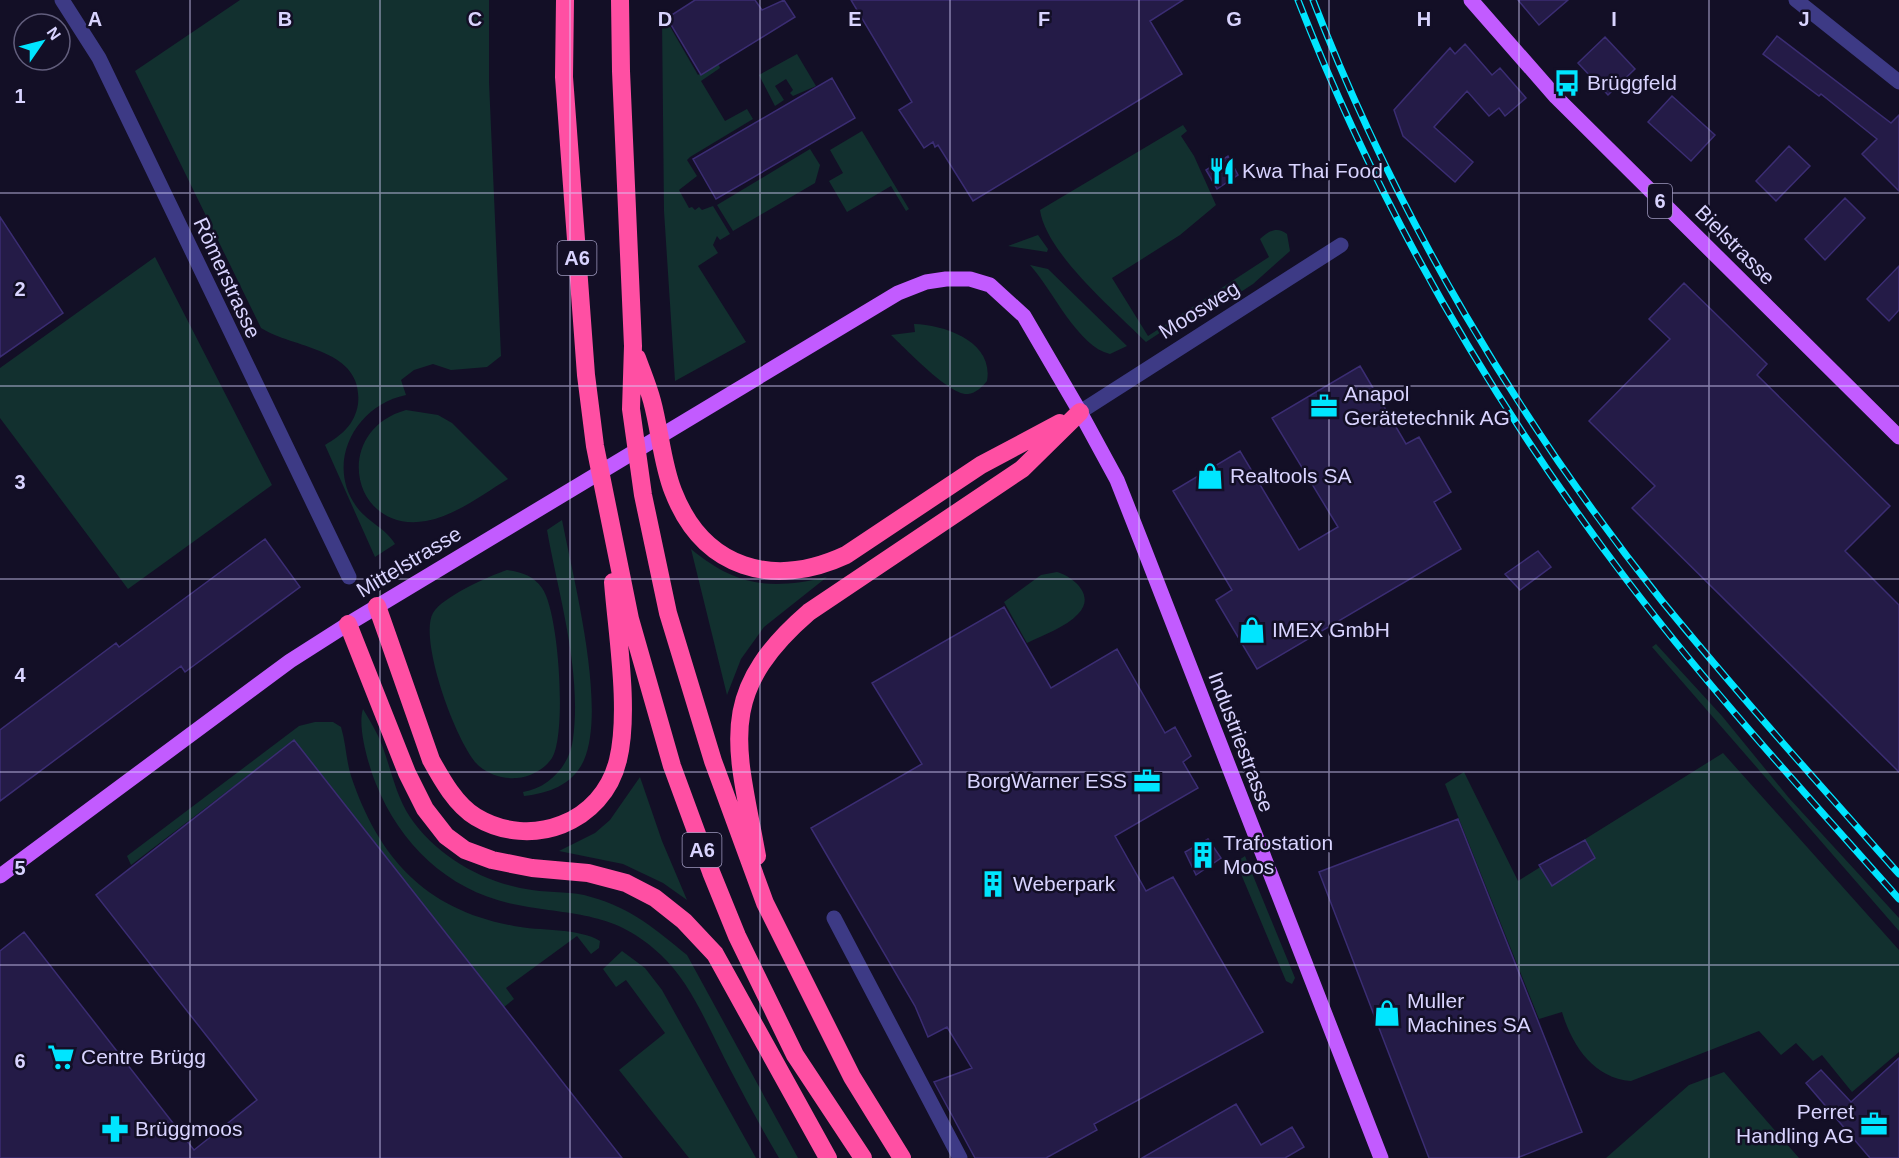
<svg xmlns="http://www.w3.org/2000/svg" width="1899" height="1158" font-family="Arial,sans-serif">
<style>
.green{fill:#12302f}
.building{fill:#241b47;stroke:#3b2d73;stroke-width:1.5}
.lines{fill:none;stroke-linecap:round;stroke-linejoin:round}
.minor{stroke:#3d3a85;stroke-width:15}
.major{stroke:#c25bff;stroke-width:15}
.highway{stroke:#ff4fa3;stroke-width:18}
.rail-casing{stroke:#00e5ff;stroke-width:7}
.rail{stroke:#130f26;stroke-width:4.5;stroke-dasharray:14;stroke-linecap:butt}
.grid{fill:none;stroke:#d9d4ff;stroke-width:1.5;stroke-opacity:0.55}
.labels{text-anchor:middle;stroke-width:5;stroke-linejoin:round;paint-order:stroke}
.shield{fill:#130f26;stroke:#9e99be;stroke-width:1.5}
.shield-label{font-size:20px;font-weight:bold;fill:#d9d4ff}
.poi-label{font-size:21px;fill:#d9d4ff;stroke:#130f26;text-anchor:start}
.street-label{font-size:21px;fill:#d9d4ff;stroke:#130f26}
.grid-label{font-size:20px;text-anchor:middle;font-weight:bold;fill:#d9d4ff;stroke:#130f26;stroke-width:5;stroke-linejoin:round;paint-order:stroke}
</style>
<rect width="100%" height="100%" fill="#130f26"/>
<path class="green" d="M240,0H489V82L501,356L487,367L451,370L433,364L414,370L401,380L406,395C356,405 325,462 356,506C368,523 385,527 395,544L375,557L325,445C342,435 355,424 358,404C364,348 294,349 261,328L135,71Z
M665,18L698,75L718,63L720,68L701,81L725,121L747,109L753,119L690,157L687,160L697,176L679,190L689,208L692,207L695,210L699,207L702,210L713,206L730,234L720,240L717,236L713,245L718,253L698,266L746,342L675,381L664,211L662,19Z
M797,54L816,86L793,96L790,93L793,90L786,79L775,86L784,100L775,106L759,75Z
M1183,125L1187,131L1181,136L1194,156L1216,205L1180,235L1112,278L1148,336L1269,257L1260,239C1269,231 1277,226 1287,234L1290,251L1253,284L1199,319H1181L1146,342C1115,311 1046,253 1040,210Z
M862,131L909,209L906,211L891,186L847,212L829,181L843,173L830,150Z
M810,149L820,165L815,183L733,231L717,205Z
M1038,235L1048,249L1047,252L1008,246Z
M155,257L272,485L128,589L0,418V368Z
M1030,265L1048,269L1127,346L1110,354C1078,347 1052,289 1030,265Z
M914,324C946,325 994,342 987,381C982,387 976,393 968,394C950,396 905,348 891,335L915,332Z
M406,410L438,415L452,423L508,479C483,494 455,516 426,521C351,534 331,431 406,410Z
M562,520C573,577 607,707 584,760C573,785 549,793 524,796L523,792C549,788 570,765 573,739C582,671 559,597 547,530Z
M691,549C737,587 771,590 827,577L764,627L741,659L727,695Z
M507,570C522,572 534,576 542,588C559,611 567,734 552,758C545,769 530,777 517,778C503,779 490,775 479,766C457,746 418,639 433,613C442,597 489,576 507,570Z
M1057,572C1074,577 1096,596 1078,614C1066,627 1043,635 1027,643L1004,602L1041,575Z
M1656,644L1722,716L1789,798L1899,918V931L1652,647Z
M363,709C370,721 377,732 382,745C391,769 396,796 410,817C437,857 486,884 532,890C552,893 573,891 591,897C633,909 655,929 687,955L798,1158H779C762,1129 746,1100 731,1071C710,1032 693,985 661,955C615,911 575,916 518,905C451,893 401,846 376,784C369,767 357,727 363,709Z
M315,722H333L341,727C346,743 346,760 351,776C379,859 426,910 514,926C538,931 580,928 600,941L599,948L591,954L577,936L506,988L514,999L504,1007L294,740L131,865L127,856L299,726Z
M1723,753L1899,950V1052L1852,1092L1822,1055L1813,1061L1796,1043L1781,1055L1759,1031L1631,1081C1593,1078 1572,1045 1562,1012L1539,1019L1445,784L1464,772L1518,881Z
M640,777L662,841L687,900L663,883L623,864L559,851L595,833L610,820Z
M1245,856L1295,978L1292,984L1286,981L1236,862Z
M622,951L645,968L662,990L756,1158H689L619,1070L665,1033L626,980L616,987L603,969Z
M1724,1072L1799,1158H1606L1689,1085Z"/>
<path class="building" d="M695,0H755L762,10L784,0L795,17L701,75L667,18Z
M851,0H1183L1150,21L1182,74L973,201L938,145L935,147L933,142L924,148L899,110L912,102Z
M1518,0H1568L1539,25Z
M1777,36L1891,123L1899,115V191L1862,154L1877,139L1821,94L1819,96L1763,54Z
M1605,37L1635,69L1608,95L1578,63Z
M1465,44L1492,75L1500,68L1526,98L1505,116L1499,108L1489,116L1467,91L1434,127L1473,162L1455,182L1403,136L1394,110L1450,48L1455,54Z
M832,78L855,118L716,199L693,159Z
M1672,96L1715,135L1691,161L1648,122Z
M1789,146L1810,166L1776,201L1756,181Z
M1228,156L1238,175L1217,189L1206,170Z
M1845,198L1865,218L1825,260L1805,239Z
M0,217L63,313L0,357Z
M1899,266V310L1889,321L1867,299Z
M1684,283L1767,364L1757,375L1890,506L1845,551L1899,605V772L1632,508L1655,486L1589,421L1670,339L1649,319Z
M1360,366L1406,444L1419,437L1451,492L1434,502L1461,549L1257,669L1216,600L1232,590L1173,491L1240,451L1299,550L1338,527L1272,418Z
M265,539L300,587L185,672L181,666L0,801V730L116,643L119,647Z
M1538,551L1551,567L1520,590L1505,574Z
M1004,607L1051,688L1117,649L1165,733L1175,727L1191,756L1183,762L1198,788L1115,836L1146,891L1173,877L1263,1032L1094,1124L1097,1130L1046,1158H975L934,1082L972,1068L947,1027L928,1037L915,1006L811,828L922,764L872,683Z
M294,740L504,1007L622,1158H0V951L24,932L194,1150L257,1100L96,895Z
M1458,819L1582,1132L1517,1158H1429L1319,872Z
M1208,839L1221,858L1196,875L1185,852Z
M1585,840L1595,858L1552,886L1539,865Z
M1899,1058V1158H1870L1806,1083L1821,1070L1851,1102Z
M1236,1104L1261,1145L1292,1127L1304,1147L1285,1158H1142Z"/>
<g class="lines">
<path class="minor" d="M62,0L99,58L349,577
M1796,0L1899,82
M1080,412L1341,245
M834,918L960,1158"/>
<path class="major" d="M1471,0L1556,97L1899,437
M0,876L290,661L348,624L898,293L926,282L946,279H970L990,285L1024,316L1080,412L1117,480L1141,541L1381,1158"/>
<path class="highway" d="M565,0L564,77L586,375L595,446L630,619L672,766L711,872L737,936L795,1055L863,1158
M620,0L621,71L633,346L631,409L643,495L668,613L713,761L765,903L852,1077L902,1158
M637,358C642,372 648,386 652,401C660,430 662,463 673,491C703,569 773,589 846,555L981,465L1060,423
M377,606L431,760C442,780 456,805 476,817C531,850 603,823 618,760C630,711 617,634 613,582
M348,624L407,773L425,809L446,836L465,850L492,860L532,868L588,873L626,883L655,898L684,921L715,954L828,1158
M757,856C737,746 714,694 809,612L1022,469L1080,412"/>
<defs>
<path id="rail" d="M1298,0C1379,208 1491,401 1626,579C1710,690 1806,794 1899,899
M1313,0C1396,215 1518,421 1662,601C1738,694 1819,784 1899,874"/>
</defs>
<use href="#rail" class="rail-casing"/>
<use href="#rail" class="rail"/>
</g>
<path class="grid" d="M190,0V1158M380,0V1158M570,0V1158M760,0V1158M950,0V1158M1139,0V1158M1329,0V1158M1519,0V1158M1709,0V1158M0,193H1899M0,386H1899M0,579H1899M0,772H1899M0,965H1899"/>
<defs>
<symbol id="bus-bare" viewBox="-9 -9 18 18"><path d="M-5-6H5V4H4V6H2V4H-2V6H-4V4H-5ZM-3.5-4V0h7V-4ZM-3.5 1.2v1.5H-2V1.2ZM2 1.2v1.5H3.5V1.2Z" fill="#00e5ff" stroke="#130f26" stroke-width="2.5" paint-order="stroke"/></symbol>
<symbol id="restaurant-bare" viewBox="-9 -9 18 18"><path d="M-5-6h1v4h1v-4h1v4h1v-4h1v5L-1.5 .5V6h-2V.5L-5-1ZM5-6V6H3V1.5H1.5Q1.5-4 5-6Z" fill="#00e5ff" stroke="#130f26" stroke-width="2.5" paint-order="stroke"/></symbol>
<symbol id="office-bare" viewBox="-9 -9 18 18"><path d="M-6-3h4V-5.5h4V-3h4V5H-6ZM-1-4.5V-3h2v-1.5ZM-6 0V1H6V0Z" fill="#00e5ff" stroke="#130f26" stroke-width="2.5" paint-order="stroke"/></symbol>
<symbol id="shop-bare" viewBox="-9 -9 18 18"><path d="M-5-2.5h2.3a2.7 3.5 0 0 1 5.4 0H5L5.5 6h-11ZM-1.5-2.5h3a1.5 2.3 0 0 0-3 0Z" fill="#00e5ff" stroke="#130f26" stroke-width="2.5" paint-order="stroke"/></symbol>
<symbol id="building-bare" viewBox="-9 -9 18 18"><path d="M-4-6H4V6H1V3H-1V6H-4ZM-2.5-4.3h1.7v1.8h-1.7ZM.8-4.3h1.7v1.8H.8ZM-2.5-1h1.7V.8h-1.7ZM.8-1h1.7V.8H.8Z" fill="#00e5ff" stroke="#130f26" stroke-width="2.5" paint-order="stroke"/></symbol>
<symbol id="supermarket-bare" viewBox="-9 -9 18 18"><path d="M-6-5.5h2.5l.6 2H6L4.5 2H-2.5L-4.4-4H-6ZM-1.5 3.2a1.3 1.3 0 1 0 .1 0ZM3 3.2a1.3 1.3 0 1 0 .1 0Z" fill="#00e5ff" stroke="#130f26" stroke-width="2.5" paint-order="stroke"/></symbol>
<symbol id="pharmacy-bare" viewBox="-9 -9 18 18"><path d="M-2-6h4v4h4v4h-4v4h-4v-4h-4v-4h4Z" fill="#00e5ff" stroke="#130f26" stroke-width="2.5" paint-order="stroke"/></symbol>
</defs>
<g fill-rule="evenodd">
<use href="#bus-bare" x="1548" y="64" width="38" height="38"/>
<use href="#restaurant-bare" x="1203" y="152" width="38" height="38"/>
<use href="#office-bare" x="1305" y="387" width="38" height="38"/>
<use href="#shop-bare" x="1191" y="457" width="38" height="38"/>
<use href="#shop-bare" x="1233" y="611" width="38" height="38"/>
<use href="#office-bare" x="1128" y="762" width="38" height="38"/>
<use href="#building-bare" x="1184" y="836" width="38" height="38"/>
<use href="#building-bare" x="974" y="865" width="38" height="38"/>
<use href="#shop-bare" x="1368" y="994" width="38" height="38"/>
<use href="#supermarket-bare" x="42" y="1038" width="38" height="38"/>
<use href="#office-bare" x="1855" y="1105" width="38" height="38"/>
<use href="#pharmacy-bare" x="96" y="1110" width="38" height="38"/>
</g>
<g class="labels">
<g class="shield">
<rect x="1648" y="184" width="24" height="34" rx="4.5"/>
<rect x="557.5" y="241" width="39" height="34" rx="4.5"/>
<rect x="682.5" y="833" width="39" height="34" rx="4.5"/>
</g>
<g class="shield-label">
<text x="1660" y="208">6</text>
<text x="577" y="265">A6</text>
<text x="702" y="857">A6</text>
</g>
<g class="poi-label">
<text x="1587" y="90">Brüggfeld</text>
<text x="1242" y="178">Kwa Thai Food</text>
<text x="1344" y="401">Anapol<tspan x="1344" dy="24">Gerätetechnik AG</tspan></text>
<text x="1230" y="483">Realtools SA</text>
<text x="1272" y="637">IMEX GmbH</text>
<text x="1127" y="788" text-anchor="end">BorgWarner ESS</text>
<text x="1223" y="850">Trafostation<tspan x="1223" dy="24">Moos</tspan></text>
<text x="1013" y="891">Weberpark</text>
<text x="1407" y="1008">Muller<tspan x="1407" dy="24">Machines SA</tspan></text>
<text x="81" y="1064">Centre Brügg</text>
<text x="1854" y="1119" text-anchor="end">Perret<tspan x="1854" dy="24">Handling AG</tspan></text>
<text x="135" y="1136">Brüggmoos</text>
</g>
<g class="street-label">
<text transform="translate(1735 245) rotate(45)" y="7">Bielstrasse</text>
<text transform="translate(227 278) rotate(65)" y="7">Römerstrasse</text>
<text transform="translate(1199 310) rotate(-32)" y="7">Moosweg</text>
<text transform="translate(409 562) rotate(-31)" y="7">Mittelstrasse</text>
<text transform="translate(1241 742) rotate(69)" y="7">Industriestrasse</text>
</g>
</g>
<g class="grid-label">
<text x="95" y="26">A</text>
<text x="285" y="26">B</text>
<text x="475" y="26">C</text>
<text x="665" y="26">D</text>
<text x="855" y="26">E</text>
<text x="1044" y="26">F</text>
<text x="1234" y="26">G</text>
<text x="1424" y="26">H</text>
<text x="1614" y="26">I</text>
<text x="1804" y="26">J</text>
<text x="20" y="103">1</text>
<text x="20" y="296">2</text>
<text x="20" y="489">3</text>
<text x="20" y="682">4</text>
<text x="20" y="875">5</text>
<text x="20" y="1068">6</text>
</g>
<g transform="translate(42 42) rotate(55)"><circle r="28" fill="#130f26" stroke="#625e7d" stroke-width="1.5"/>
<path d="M0-4.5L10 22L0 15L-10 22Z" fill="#00e5ff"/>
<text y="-9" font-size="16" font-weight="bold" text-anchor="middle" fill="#d9d4ff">N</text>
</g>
</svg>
